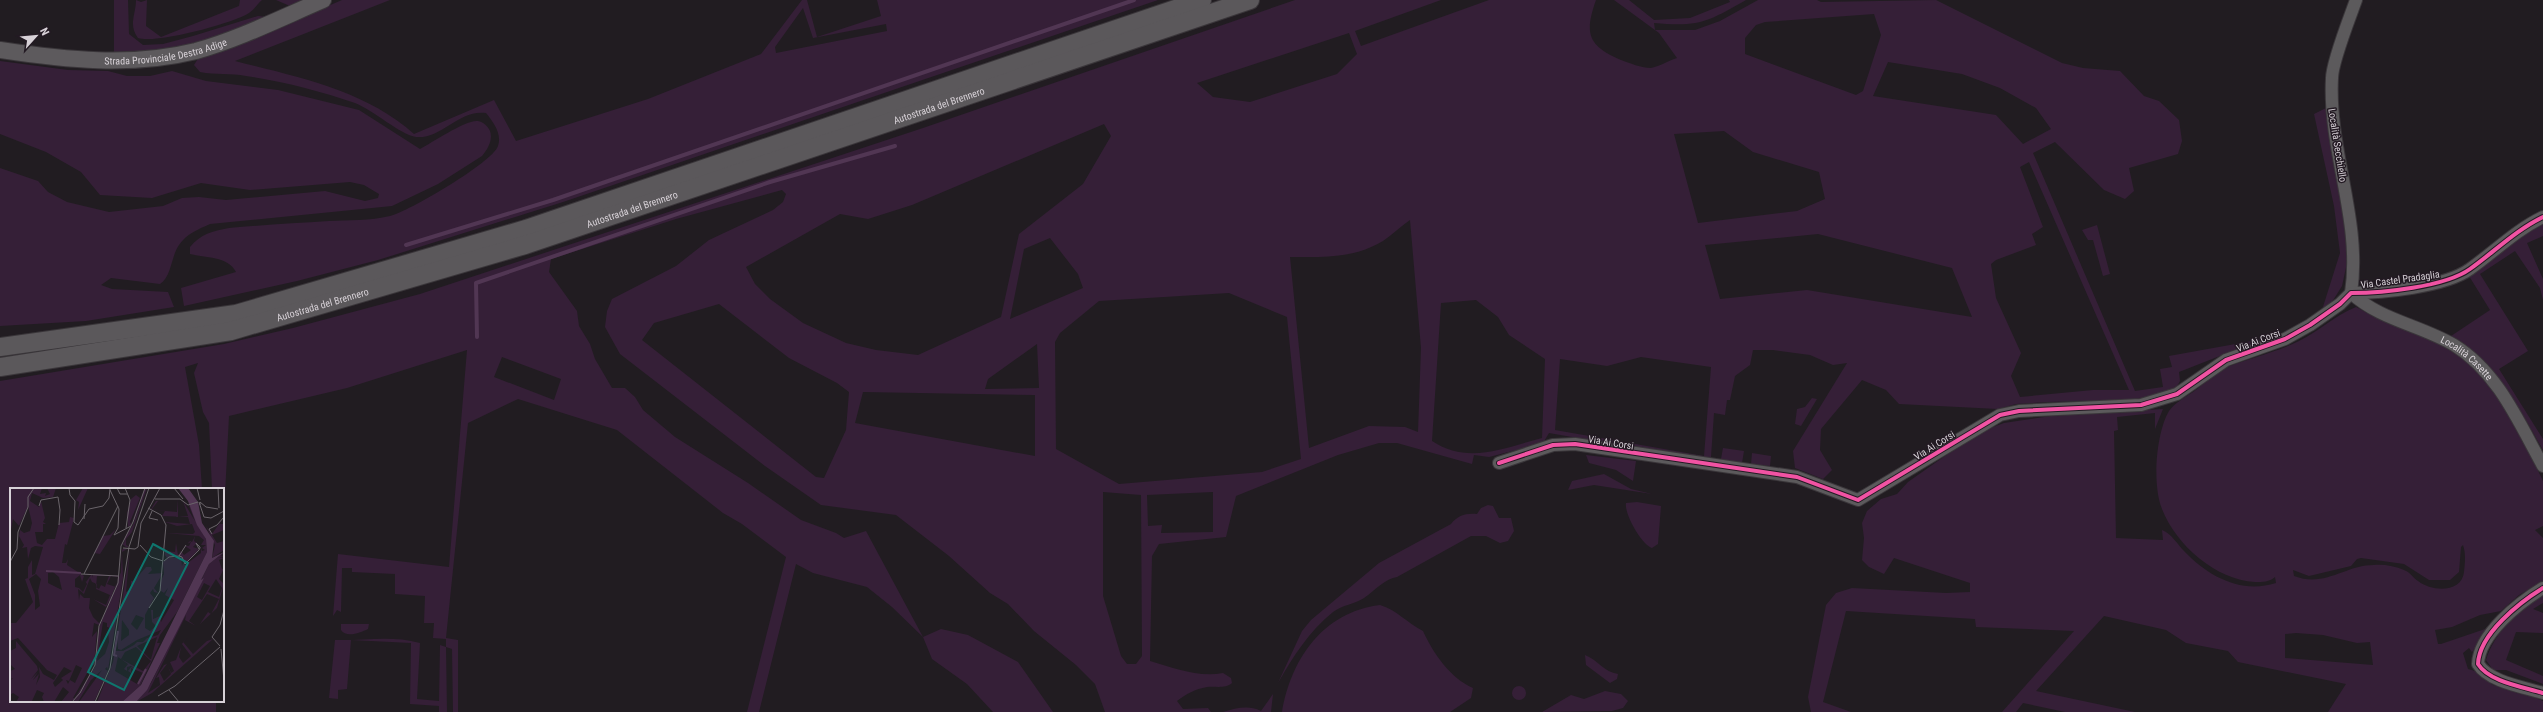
<svg xmlns="http://www.w3.org/2000/svg" width="2543" height="712" font-family="'Roboto Condensed',sans-serif">
<style>
.green{fill:#351f37;fill-rule:evenodd}
.lines{fill:none;stroke-linecap:round;stroke-linejoin:round}
.stream{stroke:#513653;stroke-width:4}
.minor-casing{stroke:#3a363a;stroke-width:14}
.major-casing{stroke:#3a363a;stroke-width:18}
.highway-casing{stroke:#3a363a;stroke-width:20}
.minor{stroke:#5c5a5c;stroke-width:12}
.major{stroke:#5d5a5d;stroke-width:16}
.highway{stroke:#5b585b;stroke-width:18}
.cycleway-casing{stroke:#231a23;stroke-width:6}
.cycleway{stroke:#f153a3;stroke-width:4}
.labels{text-anchor:middle;stroke-width:3;stroke-linejoin:round;paint-order:stroke}
.street-label{font-size:10px;fill:#d7d1d7;stroke:#231a23}
.inset-river{fill:none;stroke:#513653;stroke-width:2}
.inset-road{fill:none;stroke:#6a646a;stroke-width:1}
.view{fill:#0f766e;fill-opacity:0.15;stroke:#0f766e;stroke-width:2}
.inset-edge{fill:none;stroke:#d7d1d7;stroke-width:2}
</style>
<rect width="100%" height="100%" fill="#211c21"/>
<path class="green" d="M114,0H128L129,34L143,45L163,44L193,36L258,16L268,17L198,43L154,52L114,54Z
M136,0L141,2L147,0L146,26L161,37L239,6L240,0H262C257,4 254,10 249,13C231,24 156,44 138,38C128,25 136,14 136,0Z
M276,0H307L290,6Z
M342,0H390L235,61C297,77 365,90 414,134L494,100L516,141L648,99L761,54L802,0H807L817,37L881,16L877,0H1158L563,202L378,260L297,281L184,306L181,288L236,272C228,256 205,258 190,254V247C201,234 212,231 229,228C262,225 296,223 329,221C349,220 370,221 390,216C408,212 493,162 498,146C502,134 494,123 486,113C459,109 442,139 416,137C401,135 373,110 355,103C320,91 282,81 246,76C231,73 215,75 200,72L194,65L199,57L238,45ZM803,8L813,38L886,24L887,31L776,53L775,47Z
M1295,0H1441L1355,31L1361,46L1489,0H1596C1584,34 1588,46 1621,60C1629,63 1642,68 1651,68C1658,67 1670,60 1677,58L1659,33L1614,0H1629L1654,20L1690,18L1730,2L1729,0H1746C1707,22 1700,27 1654,23L1655,30H1695L1720,21L1758,0H1817L1821,2L1936,0L2062,63L2083,68L2120,71L2144,96L2159,101L2179,120L2182,141L2178,154L2129,168L2134,191L2125,199L2104,190L2055,142L2033,153L2135,391L2163,387L2160,369L2172,367L2169,356L2263,339L2179,372L2180,381L2175,390L2138,400L2048,402L2016,404L1998,409L1899,404L1886,390L1862,380L1821,429L1820,450L1832,470L1823,479L1795,468L1793,451L1847,363L1833,365L1810,355L1773,350H1753L1750,365L1735,376L1730,400H1727L1725,415L1714,413L1711,457H1704V460L1549,433L1543,443L1489,457L1474,455L1472,464L1397,443H1379L1338,455L1236,496L1226,537L1159,544L1152,556L1150,661C1174,668 1199,678 1223,673L1231,678L1232,683C1225,689 1216,686 1207,687C1195,689 1186,694 1177,701L1183,709L1208,708L1211,712H1105L1095,684L1076,665L1034,631L1008,604L990,593L949,556L896,515L821,505L765,466L620,354L605,327L607,311L612,299L676,266L709,240L773,210L783,202L786,194L782,190L676,219L551,259L549,272L577,311L579,326L590,344L595,359L612,388H625L635,397L643,410L675,437L748,483L801,520L836,533L844,538L866,531L923,637L941,629L968,635L1018,662L1053,712H993L967,684L932,659L923,637L892,607L867,587L813,573L796,564L759,712H747L786,557L742,524L723,513L617,430L518,399L468,423L446,638L458,640V712H453L452,649L446,647L447,712H439V706L410,704L411,643L351,640L347,689L338,690V699L329,698L335,640C364,641 391,635 420,643L417,699L439,701L440,645L446,647V639L433,638L434,623H424L425,596L395,594V574L352,572V568H342L341,612L337,610L333,616L338,554L449,567L467,350L347,388L229,416L223,534V489H212L209,423L203,412L194,373L198,363L185,367L199,445L202,489H11V701H216V712H0V381L224,344L293,328L420,294L923,128ZM1874,14L1881,35L1863,91L1856,95L1745,54V38L1756,25L1765,22ZM1349,33L1357,54L1337,74L1250,102L1213,97L1197,83ZM1888,62L1962,74L2000,88L2036,108L2051,129L2023,144L1996,115L1873,96ZM1104,124L1111,136L1083,184L1019,234L1001,317L918,355L876,350L846,343L803,323L770,299L755,284L746,267L840,214L868,219L912,205ZM1724,131L1753,152L1819,172L1825,199L1797,211L1698,223L1674,134ZM2029,162L2129,390H2093L2020,397L2011,376L2021,353L1996,298L1991,264L1996,260L2036,245L2032,234L2043,227L2020,167ZM1410,220L1421,348L1418,432L1405,427L1369,426L1309,448L1290,257C1323,257 1353,259 1383,241C1392,235 1401,226 1410,220ZM1818,234L1952,268L1972,317L1807,290L1720,299L1705,245ZM1050,238L1078,274L1083,288L1010,319L1024,249ZM1229,293L1287,317L1301,459L1262,472L1119,484L1056,449L1055,342L1060,333L1099,301ZM1476,300L1498,317L1509,335L1545,359L1542,438C1504,448 1468,465 1432,441L1441,303ZM719,304L789,358L837,383L849,392L846,430L824,478L816,477L642,340L654,323ZM1037,344L1039,388L985,389L988,379ZM502,357L561,379L554,400L494,377ZM1641,357L1711,367L1704,456L1555,430L1560,359L1607,366ZM863,392L1035,395V456L855,423ZM1103,492L1141,495L1142,656L1136,664H1127L1121,656L1103,596ZM1213,492V532L1161,533L1162,525L1148,526L1147,495Z
M0,61L68,70L108,71L127,76H150L172,71L206,81L278,90L359,110L420,149C431,143 467,119 478,121C483,122 488,126 490,131C493,140 488,149 482,156L438,184L392,206L210,224C199,229 186,234 179,245C171,256 172,276 160,284L111,278L101,285L112,289L168,292L174,307L86,321L0,326V168L38,181L48,192L67,202L109,212L163,206L182,198L199,197L226,200L325,191L365,201L378,198L379,194L364,185L350,182L250,190L201,183L152,198L100,195L81,172L46,152L0,134Z
M2326,108L2349,254L2342,286L2332,302L2322,310L2340,253L2334,206L2314,114Z
M2543,223V236L2527,243L2543,279V300L2540,288L2515,251L2480,274L2528,351L2499,369L2543,439V450C2519,408 2495,361 2451,336L2490,310L2469,276L2523,235Z
M2097,225L2110,274L2103,276L2093,240H2088L2082,230Z
M2356,307L2389,324L2428,337L2456,353L2480,374L2501,401L2520,433L2543,481V526L2535,530L2543,538V581L2519,595L2501,611L2480,615L2452,627L2435,630L2438,644H2441L2491,627L2472,652L2469,648L2463,653L2468,669L2475,671L2493,685L2513,689L2543,701V712H2328L2346,684L2238,662L2228,651L2186,643L2166,630L2104,616L2036,691L2135,712H2065L2023,703L2016,712H2002L2074,631L1976,627L1975,619L1846,611L1823,702L1851,712H1811L1808,697L1826,605L1836,593L1852,588L1946,593L1970,592V583L1894,558L1884,574L1869,567L1862,560L1864,538L1862,523L1867,511L1881,499L1897,494L1908,482L1972,437L1985,430L2004,423L2051,416L2163,409L2155,429V413L2117,417L2118,430L2114,431L2116,538L2163,540L2162,530C2172,534 2177,544 2184,551C2209,577 2241,594 2276,583L2275,577C2269,582 2263,582 2255,582C2216,580 2176,545 2162,509C2152,485 2156,433 2169,411C2175,403 2185,397 2193,392C2204,384 2215,373 2227,367C2250,358 2277,352 2299,341C2318,332 2335,315 2356,307ZM2463,545C2466,554 2465,562 2464,572C2462,593 2432,592 2418,581C2412,577 2410,572 2404,570C2395,566 2383,564 2374,565C2345,565 2325,588 2294,576L2293,570L2309,576L2351,566L2357,559L2361,558L2404,564L2429,580H2450L2459,572L2461,547ZM2296,633L2323,635L2357,643L2370,642L2373,665L2285,658V634Z
M1812,398L1817,399L1801,426L1795,424L1797,409L1805,407Z
M1723,448L1744,451L1742,463L1721,459Z
M1752,453L1771,456L1770,466L1751,464Z
M1586,455L1636,461L1633,481L1616,470L1589,463Z
M1604,474L1631,489L1652,494L1594,485L1568,490L1572,481Z
M1637,502L1661,506L1658,544L1652,548C1642,545 1624,514 1626,503Z
M1488,505L1493,506L1499,518H1511L1514,531L1508,541L1500,543L1486,536H1471L1397,577C1386,578 1374,591 1364,598C1355,604 1342,605 1333,612C1309,631 1293,657 1278,683L1302,631L1311,620L1379,563L1451,524C1458,515 1466,513 1477,514L1481,508Z
M2543,595V603L2533,609L2543,613V633L2516,632L2506,660L2543,676V684L2506,670H2493L2486,660C2495,632 2518,610 2543,595Z
M1380,605C1397,610 1407,623 1423,631C1433,653 1450,678 1473,688L1471,698L1450,712H1282C1291,659 1323,612 1380,605Z
M341,624H369L368,629C360,633 346,638 341,630Z
M1585,655C1598,660 1604,672 1618,674L1617,679L1610,683L1586,665Z
M1512 693a7 7 0 1 1 14 0a7 7 0 1 1-14 0Z
M1605,691L1621,694L1628,701L1623,708L1612,711L1542,712L1571,695L1584,699Z
M1273,694L1271,712H1223C1237,708 1248,705 1261,711Z"/>
<g class="lines">
<path class="stream" d="M406,245L553,200L1134,0
M477,337L476,283L770,182L895,146"/>
<defs>
<g id="minor">
<path d="M2351,293C2362,220 2328,151 2332,78C2332,62 2350,17 2356,0"/>
<path id="s1" d="M2351,293C2380,320 2420,325 2454,345C2498,372 2519,423 2543,466"/>
<path d="M1499,463L1553,445L1575,444L1797,477L1858,500L2000,415L2019,411L2141,405L2177,394L2226,360L2285,339L2310,325L2340,304L2351,293C2382,293 2445,287 2470,269C2494,252 2516,230 2543,217"/>
<path d="M2543,588C2520,602 2479,634 2478,664C2489,682 2524,687 2543,693"/>
</g>
<g id="major">
<path id="s2" d="M0,50C65,60 132,67 196,51C239,39 281,18 323,0"/>
</g>
<g id="highway">
<path d="M0,347L236,314L526,229L1202,0"/>
<path id="s3" d="M0,367L231,331L525,245L1250,0"/>
</g>
</defs>
<use href="#minor" class="minor-casing"/>
<use href="#major" class="major-casing"/>
<use href="#highway" class="highway-casing"/>
<use href="#minor" class="minor"/>
<use href="#major" class="major"/>
<use href="#highway" class="highway"/>
<defs>
<path id="cycleway" d="M1499,463L1553,445L1575,444L1797,477L1858,500L2000,415L2019,411L2141,405L2177,394L2226,360L2285,339L2310,325L2340,304L2351,293C2382,293 2445,287 2470,269C2494,252 2516,230 2543,217
M2543,588C2520,602 2479,634 2478,664C2489,682 2524,687 2543,693"/>
</defs>
<use href="#cycleway" class="cycleway-casing"/>
<use href="#cycleway" class="cycleway"/>
</g>
<g class="labels">
<g class="street-label">
<text dy="4" stroke="none"><textPath href="#s2" startOffset="167">Strada Provinciale Destra Adige</textPath></text>
<text dy="4" stroke="none"><textPath href="#s3" startOffset="977">Autostrada del Brennero</textPath></text>
<text transform="translate(2338 145) rotate(81)" y="4">Località Secchiello</text>
<text dy="4" stroke="none"><textPath href="#s3" startOffset="653">Autostrada del Brennero</textPath></text>
<text transform="translate(2400 279) rotate(-8)" y="4">Via Castel Pradaglia</text>
<text dy="4" stroke="none"><textPath href="#s3" startOffset="329">Autostrada del Brennero</textPath></text>
<text transform="translate(2258 340) rotate(-21)" y="4">Via Ai Corsi</text>
<text dy="4" stroke="none"><textPath href="#s1" startOffset="134">Località Casette</textPath></text>
<text transform="translate(1611 442) rotate(9)" y="4">Via Ai Corsi</text>
<text transform="translate(1934 445) rotate(-32)" y="4">Via Ai Corsi</text>
</g>
</g>
<g transform="translate(10 488)">
<rect width="214" height="214" fill="#211c21"/>
<path d="M0,0H32L30,6L36,5L35,8L40,6L37,0H46L43,9L33,10L22,5L20,13L29,19L31,13L35,30L33,34L36,36H33V44H25L27,55L32,57L37,51H45L49,35L59,34L60,29L64,30L57,57L55,56L52,75H56L58,71L57,77L74,88L72,94L70,87L65,91V99L69,100L73,104L77,96L74,91L76,94L81,87H75L80,86H82V90L83,86L109,88L106,100L96,119L83,111L96,117L100,107L86,101L87,96L82,94L80,90L74,106L68,101L69,112L70,106L74,110H80L79,120L83,129L89,135L92,131L89,137L84,135L82,149L87,143L84,177L81,178L63,210H66L60,214H51L59,204L53,199L44,214H34L32,209L34,205L27,202L22,213L24,214H6L9,209L3,205L0,207V193L3,190L0,191V183L5,181L1,177L0,182V163L6,160V153L27,178L28,182L21,191L28,184L23,192L29,186L26,197L30,189L29,179L33,186L44,192L47,187L37,182L8,150L0,153V135H6L23,114L15,91L18,90V79L22,72V87L25,86L33,59L25,58L21,60L18,71L17,59L12,60L14,57L9,48L10,42L14,45L20,43L22,35L18,18L9,38L3,31L0,47ZM43,84L49,89L52,102L38,95V85ZM26,86L31,91L28,103L30,118L25,122V107L19,91ZM87,88H99L95,99L91,97L89,101L86,99ZM101,88L108,89L106,99L97,96ZM66,177L72,180L65,195L60,192L58,196L56,192L59,193ZM54,179L62,183L51,190L53,192L45,199L43,195ZM73,0H78L68,22L69,14L66,12ZM135,0H137L122,44L116,51V49V57L118,58L119,53L118,59H116L112,56L114,55L115,49L123,37L132,11L121,37L118,39L117,25L121,11L126,7L130,10L120,34L121,36ZM168,11V29L178,28L173,13L185,33L179,18L180,17L196,51L197,64L167,124L150,147L147,155H150L130,198L112,214H87L103,174L120,61L116,104L121,101V93H124L136,79H141L142,82L138,86L153,85L144,100L148,105L144,104L143,101L140,105L144,110L135,127V140L140,143L146,138L142,134L141,122H143V131L150,128L151,134L164,112L155,107L158,100L154,105L151,103L150,95L154,86L153,74L158,70L171,69L172,78L173,75L175,77L191,65V60L192,63L195,62L192,60L196,57H191L194,52L189,48L156,45L183,46L185,44L182,36L167,38L155,34L180,36L178,29L152,28L155,23L141,21L146,13L157,12L156,23L167,24ZM157,12L156,23L142,21L148,13ZM126,127L134,130L127,142L121,136ZM112,132L119,142V147L111,153ZM151,142L148,147L137,150L133,154H127L124,157L113,163H105L107,149L108,161L111,162L127,152ZM147,149L141,171H140L127,158ZM126,159L141,173L133,183L111,171L115,164ZM108,169L118,176L114,181L117,183V179L121,178L124,180L121,179L118,183L121,185V180L133,185L127,196L105,183ZM211,33L210,36H214V42L202,47L207,55L214,53V62L202,70L205,57L196,38L202,46ZM106,41L90,66L84,65L93,48L100,47ZM185,48L184,53L187,55L183,59L189,61L175,76L169,67L157,70L155,67L154,55L155,63L165,64L166,55L168,67L171,63L174,67L181,62L175,58H179L181,54L177,56L180,53L182,54ZM113,61H117L112,64L113,90L98,182L97,179L95,181L98,183L84,214H69L92,182L81,192L68,214H62L85,179L89,140L111,84V81L112,62ZM93,134L97,135V139L101,140L98,143L99,154L95,166L87,173ZM214,64L211,68L214,69L208,70H214L209,72L212,81L214,80L209,91L214,96L207,120L190,136L198,124L201,126L209,111L197,106L179,133L186,138L175,132L176,127L138,205L150,197L149,189L146,190L154,177L157,176L150,185L154,193L161,186L157,176L161,185L164,183L160,174L166,172L171,159L169,169L173,175L181,168L172,156L174,153L179,149L173,154L183,166L197,153L203,151L142,205L126,214L141,195L199,76ZM206,91L212,100L209,109L198,104ZM194,95L200,98L192,112L187,109Z" fill="#351f37" fill-rule="evenodd"/>
<path d="M168,0H178L188,14L192,35L204,53L202,70L214,64L199,76L191,92L194,90L137,202L126,214H112L131,197L197,64L196,51L187,37L178,13Z" fill="#513653"/>
<path class="inset-river" d="M36,83L71,85M107,168L104,167L108,143M128,196L136,181"/>
<path class="inset-road" d="M59,0L60,7L65,13L64,34L68,37L79,21L93,18L99,10L100,1M107,0L110,6H117M115,0L120,12L116,40M164,0L173,11M187,0L190,12M208,0L209,20M100,2L109,21L108,40L104,47L121,38M48,9L50,22L49,37M145,11H170L178,17L188,14M189,14L194,29L201,30L214,23M190,17V14L196,19L208,21M29,18L31,12L48,9M138,20L151,27L156,37L150,103L139,120M142,23L139,30L148,32M74,31L75,16M202,46L199,41L207,37L214,29M130,57L141,69L153,73M111,58L123,34L135,0M113,60L125,61L128,59L131,35L150,0M169,68L172,69L175,76L189,62L190,60V59L186,55L189,61M169,68L176,57M154,73L159,69L169,68M0,74L7,61L8,44L18,19V9L24,0M71,86L108,88M74,86L108,18M210,158L202,149L210,137L214,122M211,161L214,193M159,202L169,214M148,208L165,198L210,159M62,214L70,205L85,177L89,138L108,95L111,58M85,214L100,180L119,59L139,0"/>
<path class="view" d="M143,56L178,75L114,202L78,184Z"/>
<rect width="214" height="214" class="inset-edge"/>
</g>
<g transform="translate(36 36) rotate(63)" stroke="#231a23" stroke-width="3" paint-order="stroke">
<path d="M0-3L7 15L0 10L-7 15Z" fill="#d7d1d7"/>
<text y="-6" font-size="11" font-weight="bold" text-anchor="middle" fill="#d7d1d7">N</text>
</g>
</svg>
